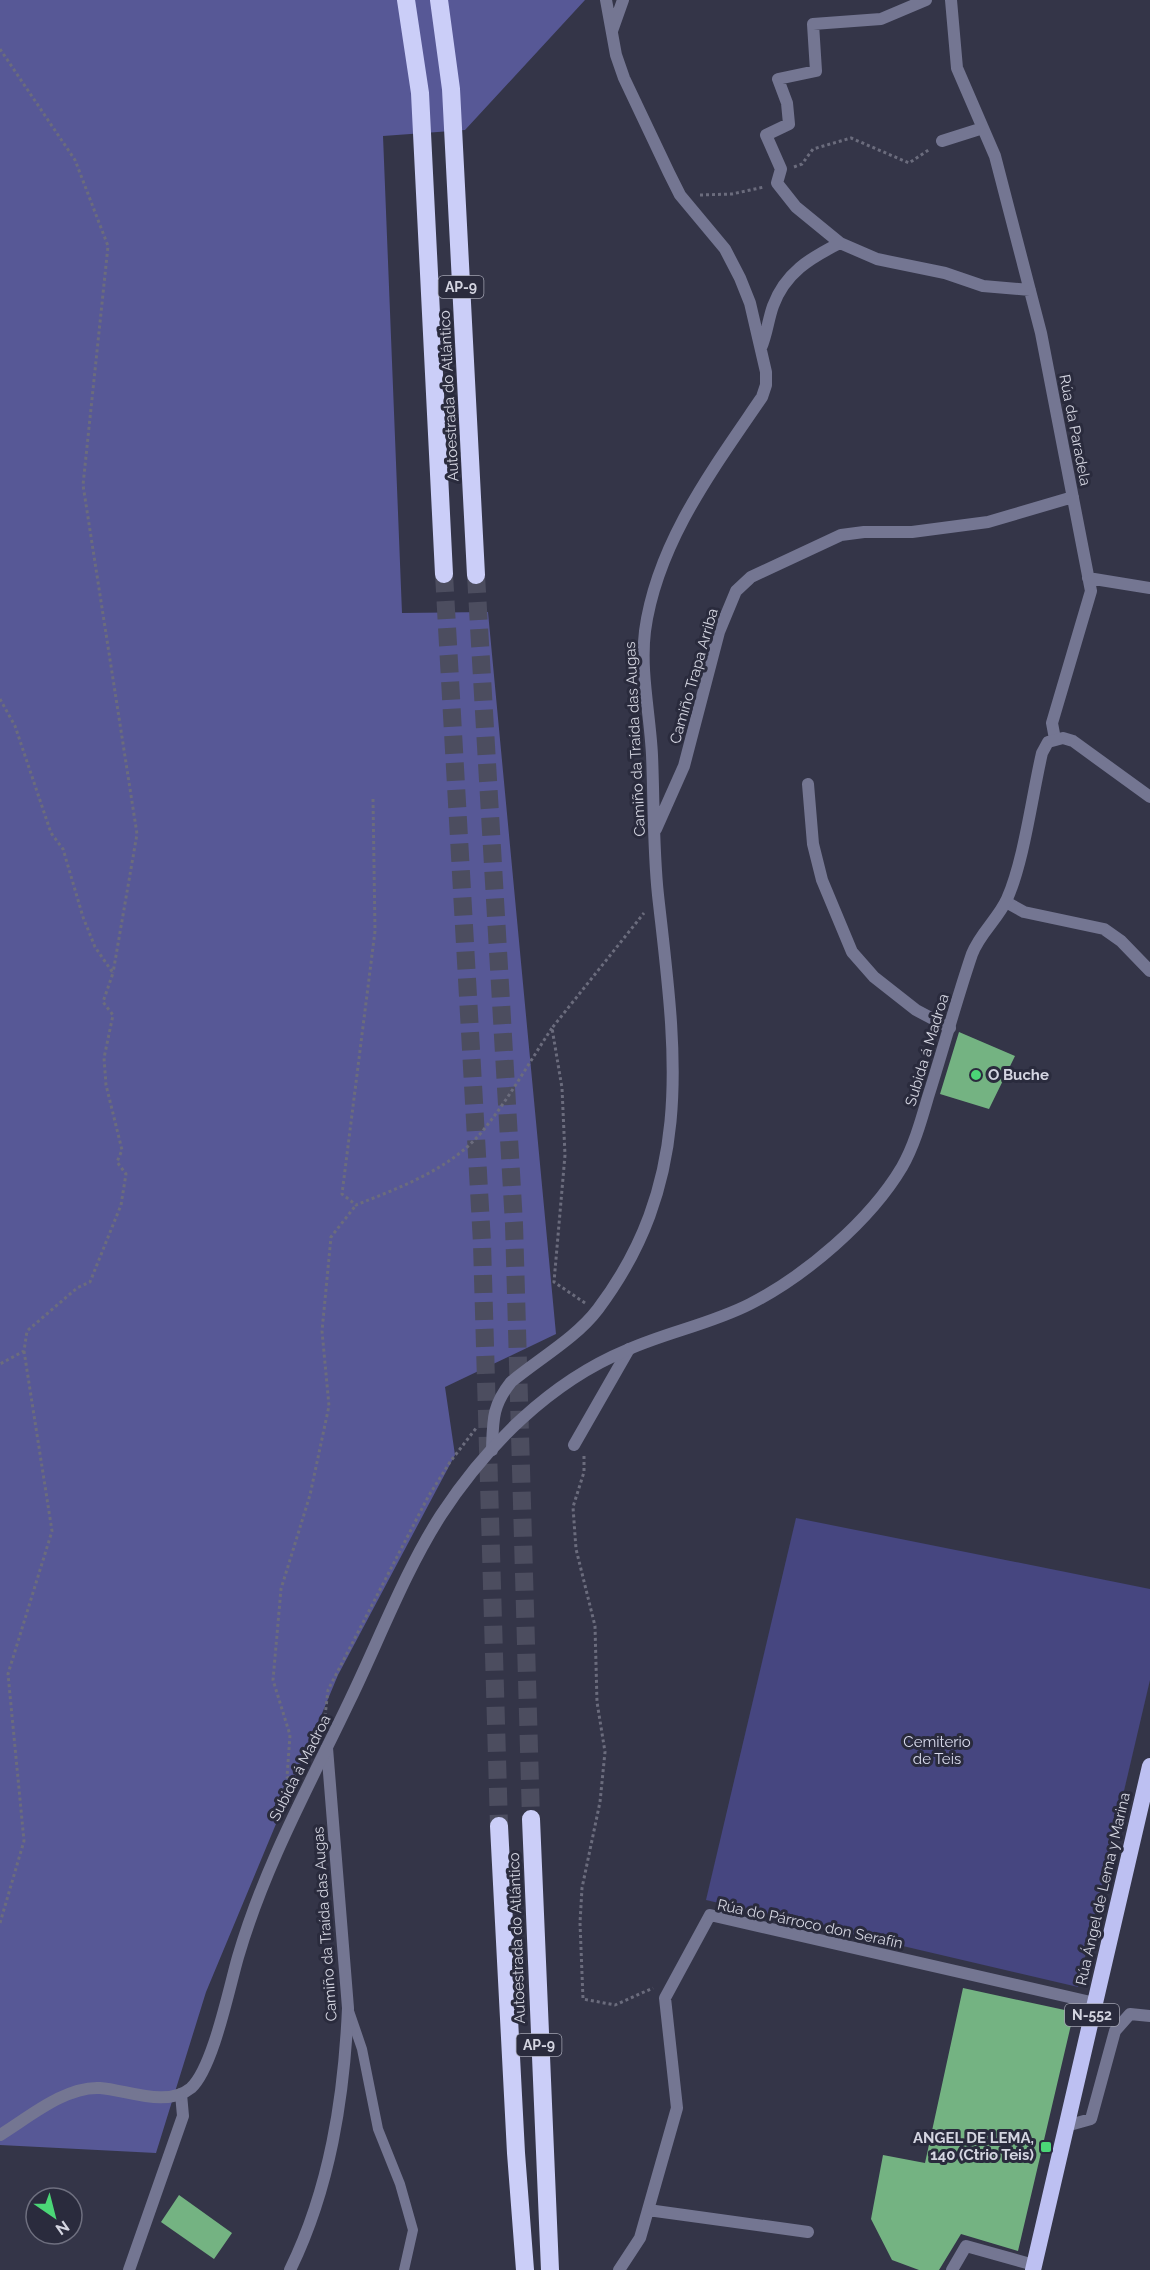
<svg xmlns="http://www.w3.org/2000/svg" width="1150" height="2270" font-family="Raleway,sans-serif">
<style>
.green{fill:#464680}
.forest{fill:#575896}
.building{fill:#74b382}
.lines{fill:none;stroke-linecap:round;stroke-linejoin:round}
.motorway-tunnel{stroke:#4c4d5f;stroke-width:18;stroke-dasharray:18 9;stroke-linecap:butt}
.path{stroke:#6b6c7d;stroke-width:3;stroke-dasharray:3 3;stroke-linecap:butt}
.service{stroke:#747692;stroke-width:10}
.minor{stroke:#747692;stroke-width:12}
.tertiary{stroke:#747692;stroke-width:12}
.trunk{stroke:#bdc0f2;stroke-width:16}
.motorway{stroke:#cbcef8;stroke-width:18}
.poi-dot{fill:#4bd677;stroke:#2a2b3d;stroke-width:2}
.labels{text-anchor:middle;stroke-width:6;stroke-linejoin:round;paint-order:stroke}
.shield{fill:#2a2b3d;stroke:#a1a2b0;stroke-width:1.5}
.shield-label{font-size:14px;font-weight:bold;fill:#d4d5e1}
.street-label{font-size:15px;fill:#d4d5e1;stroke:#2a2b3d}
.poi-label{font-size:15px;font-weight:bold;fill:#d4d5e1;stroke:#2a2b3d;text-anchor:start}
.park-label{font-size:15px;fill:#dadcee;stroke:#2a2b3d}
</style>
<rect width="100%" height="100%" fill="#343548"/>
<path class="green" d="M796,1518L1150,1589V1680L1078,1987L706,1900Z"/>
<path class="forest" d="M0,0H585L465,130L383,136L402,613L488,612L556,1334L445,1387L455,1455L338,1675L206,1992L156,2153L0,2145Z"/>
<path class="building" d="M959,1032L1015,1056L989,1109L940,1094Z
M963,1988L1074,2012L1018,2251L961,2234L939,2270H919L892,2260L871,2219L883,2155L925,2163Z
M179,2195L232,2233L214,2259L161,2222Z"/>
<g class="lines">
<path class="motorway-tunnel" d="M444,574L482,1243L499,1826
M476,575L514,1224L531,1819"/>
<path class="path" d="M0,49L75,160L108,246L83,485L137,834L113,973
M794,167L802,164L813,149L851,138L909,163L930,149
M700,195L732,194L764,187
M0,699L15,726L51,833L63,849L83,917L95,947L113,973L103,1002L113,1015L104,1058L106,1085L122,1150L117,1162L126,1174L121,1205L90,1282L77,1288L27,1331L24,1351L0,1364
M373,799L375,931L342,1194L356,1205C401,1187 454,1168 485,1128C510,1097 530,1061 552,1028
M585,1303L554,1282L565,1155L562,1088L552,1028L644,913
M584,1456V1472L573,1507L576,1549L595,1626L597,1702L605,1752L600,1802L582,1888L580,1923L583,1999L615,2005L653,1988
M325,1716L328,1690L428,1497L450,1462L477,1427
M295,1781L287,1777L290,1735L273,1680L281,1589L310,1495L329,1406L322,1331L331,1237L356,1205
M0,1923L24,1841L8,1674L52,1531L24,1351"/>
<path class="service" d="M349,2011L362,2049L378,2129L400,2184L413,2230L404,2270"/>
<path class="minor" d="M926,0L881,19L813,24L816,71L778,79L787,103L789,124L766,135L781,169L777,183L796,207L840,243L877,259L945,273L983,286L1030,290
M951,0L957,68L995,156L1041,333L1091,591L1052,723L1055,739
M612,31L623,0
M942,141L983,128
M761,348C767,334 768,320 773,306C785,273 810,258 840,243
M1088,578L1150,588
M808,784L813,844L822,880L852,952L874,977L916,1010L950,1028
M656,829L684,766L719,632L736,591L751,577L841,535L864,532H912L988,522L1073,497
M1006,902L1024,912L1104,929L1121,941L1150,971
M574,1445L629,1349
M492,1450C493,1420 492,1406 511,1382C540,1358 576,1338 598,1309C697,1177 675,1047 658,895C653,848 654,801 652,755C650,714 640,672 645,631C657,543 713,469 762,397L766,385V372L750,303L740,278L725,249L680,195L669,173L624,78L616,55L606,0
M1066,2126L1091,2119L1115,2031L1130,2014L1150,2016
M648,2210L808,2232
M129,2270L183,2116L181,2094
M290,2270C330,2188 344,2098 348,2008L327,1748
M619,2270L640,2238L677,2108L665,1998L710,1915L1095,2003
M952,2270L966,2246L1034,2265"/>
<path class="tertiary" d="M0,2135C28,2118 65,2086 100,2088C127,2090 167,2108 191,2088C213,2068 229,1988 238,1957C265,1865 309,1786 350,1700C379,1640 405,1571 441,1515C486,1446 550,1382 627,1350C667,1332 711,1324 750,1304C805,1276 870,1221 902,1167C914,1146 921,1121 928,1097C943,1050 956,1001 972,954C980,933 998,919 1007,899C1024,861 1032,796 1042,753L1048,742L1063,738L1073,741L1150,797"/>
<path class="trunk" d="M1033,2270L1150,1766"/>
<path class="motorway" d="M406,0L420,93L444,574
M439,0L451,89L476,575
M531,1819L550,2270
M499,1826L516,2153L525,2270"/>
</g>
<g class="poi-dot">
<circle cx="976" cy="1075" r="6"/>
<rect x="1040" y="2141" width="12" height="12" rx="3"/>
</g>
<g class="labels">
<g class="shield">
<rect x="438.5" y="276" width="45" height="22" rx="4.5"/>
<rect x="1065" y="2004" width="54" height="22" rx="4.5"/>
<rect x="516.5" y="2034" width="45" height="22" rx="4.5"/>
</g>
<g class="shield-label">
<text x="461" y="292">AP-9</text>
<text x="1092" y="2020">N-552</text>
<text x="539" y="2050">AP-9</text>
</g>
<g class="street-label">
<text transform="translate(449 396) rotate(-93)" y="5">Autoestrada do Atlántico</text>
<text transform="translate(1075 430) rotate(79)" y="5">Rúa da Paradela</text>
<text transform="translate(694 676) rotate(-74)" y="5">Camiño Trapa Arriba</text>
<text transform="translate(635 739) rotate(-93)" y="5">Camiño da Traída das Augas</text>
<text transform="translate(927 1050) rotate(-73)" y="5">Subida á Madroa</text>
<text transform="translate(300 1768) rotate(-63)" y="5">Subida á Madroa</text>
<text transform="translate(1103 1889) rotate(-77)" y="5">Rúa Ángel de Lema y Marina</text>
<text transform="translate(325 1924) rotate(-94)" y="5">Camiño da Traída das Augas</text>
<text transform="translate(810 1924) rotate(12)" y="5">Rúa do Párroco don Serafín</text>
<text transform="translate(517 1938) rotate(-92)" y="5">Autoestrada do Atlántico</text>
</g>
<g class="poi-label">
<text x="988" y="1080">O Buche</text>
<text x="1034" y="2143" text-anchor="end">ANGEL DE LEMA,<tspan x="1034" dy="17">140 (Ctrio Teis)</tspan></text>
</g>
<g class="park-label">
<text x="937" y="1747">Cemiterio<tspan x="937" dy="17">de Teis</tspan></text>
</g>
</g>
<g transform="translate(54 2216) rotate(145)"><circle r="28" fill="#2a2b3d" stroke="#6e6f7f" stroke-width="1.5"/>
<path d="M0-4.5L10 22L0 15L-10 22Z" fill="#4bd677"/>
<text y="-9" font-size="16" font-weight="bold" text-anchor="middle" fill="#d4d5e1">N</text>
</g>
</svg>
